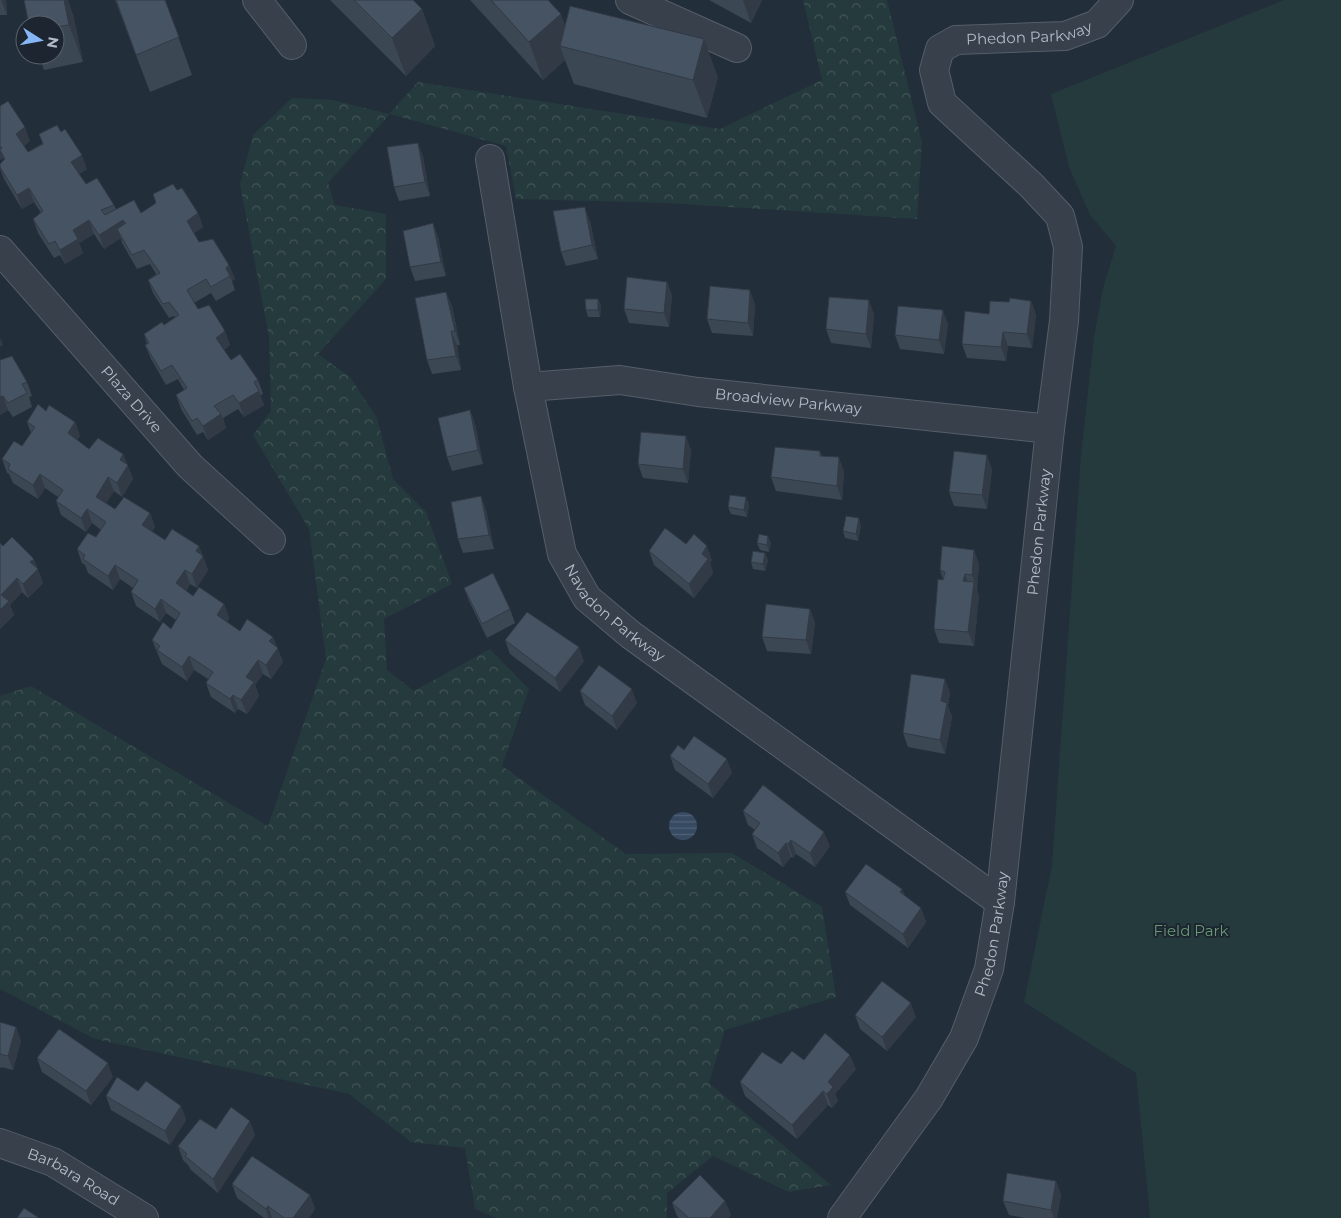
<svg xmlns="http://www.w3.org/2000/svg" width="1341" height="1218" font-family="Montserrat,sans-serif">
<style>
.forest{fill:url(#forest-crowns)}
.park{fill:#253a3c}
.water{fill:url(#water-rules)}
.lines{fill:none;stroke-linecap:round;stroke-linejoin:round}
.minor-casing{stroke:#555e69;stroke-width:30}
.minor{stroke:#37404b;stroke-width:28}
.wall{fill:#3c4754}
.shaded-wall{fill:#313a45}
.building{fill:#465362;stroke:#313a45}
.labels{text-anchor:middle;stroke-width:4;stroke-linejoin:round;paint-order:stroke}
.street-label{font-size:15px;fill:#b2bbc7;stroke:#1c2530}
.park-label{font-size:15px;fill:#699872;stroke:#1c2530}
</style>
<defs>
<pattern id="forest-crowns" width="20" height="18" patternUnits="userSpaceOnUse" patternTransform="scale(1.25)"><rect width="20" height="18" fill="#253a3c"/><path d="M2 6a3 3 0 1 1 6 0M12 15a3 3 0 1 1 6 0" fill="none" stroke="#425557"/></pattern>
<pattern id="water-rules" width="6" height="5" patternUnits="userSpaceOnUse" patternTransform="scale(1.25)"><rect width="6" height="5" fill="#364a62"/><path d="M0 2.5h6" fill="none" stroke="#516277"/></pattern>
</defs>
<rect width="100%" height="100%" fill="#232e3b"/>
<path class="forest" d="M803,0H887L922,142L917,219L666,203L516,199L506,146L390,114L328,183L335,205L386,214V279L318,354L350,377L377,418L393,479L426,512L452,584L384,619L387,670L414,691L490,649L529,689L502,766L626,854L732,853L822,907L836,997L725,1030L709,1083L831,1185L789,1192L713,1156L667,1193V1218H496L475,1209L465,1148L411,1142L349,1094L95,1039L0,989V696L31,686L268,826L326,659L309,529L253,435L271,411L269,337L240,184L253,135L292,98L333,100L389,114L418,82L720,129L822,80Z"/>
<path class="park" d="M1284,0H1341V1218H1150L1136,1073L1024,1002L1052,865L1081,455L1094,337L1103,288L1116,246L1090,215L1069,167L1051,94Z"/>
<path class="water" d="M669 826a14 14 0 1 1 28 0a14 14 0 1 1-28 0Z"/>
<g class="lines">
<defs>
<g id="minor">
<path d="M257,0L292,45"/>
<path d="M630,0L737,48"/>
<path id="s1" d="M490,159L528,387L562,554L587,598L631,635L1000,902"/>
<path id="s2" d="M0,250L190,466L271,540"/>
<path id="s3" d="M528,387L620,380L698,392L1050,429"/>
<path id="s4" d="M0,1143L53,1162L144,1218"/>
<path id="s5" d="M842,1218L929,1098L964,1038L989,969L1000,902L1050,429L1064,321L1068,247L1060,216L1031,185L942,103L934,70L940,49L956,40L1065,36L1097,24L1119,0"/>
</g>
</defs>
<use href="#minor" class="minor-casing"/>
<use href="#minor" class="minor"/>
</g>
<path class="wall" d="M0,0H6L7,15H0Z
M115,0H165L192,75L150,92Z
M330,0H413L422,9L435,46L406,76Z
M470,0H548L565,25L718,77L707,118L574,84L565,60L543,80Z
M709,0H762L751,23Z
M73,14L83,62L44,70L39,55H55V25Z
M0,106L30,141L24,146L28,152L61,132L87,169L79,174L86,184L114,205L116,209L141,213L177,190L198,213L203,227L194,233L199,242L229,265L235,279L232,281L235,290L216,301L211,293L194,303L198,309L225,331L230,345L224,350L231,360L258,380L263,394L260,395L264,405L244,417L238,409L223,418L226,428L208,440L203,432L197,435L181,409L176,395L184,390L178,379L166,385L151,359L145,345L147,344L144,334L164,325L175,317L174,316L169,318L153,293L148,280L156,274L150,264L137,269L122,243L121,238L104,249L94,234L79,243L83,253L65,264L60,255L54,258L38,233L33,219L41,213L34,202L22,209L4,179L0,168V164L4,160L3,158L0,160Z
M418,143L423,157L430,196L399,201L394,187Z
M590,221L598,259L566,266L561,252Z
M433,223L438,237L446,276L415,281L410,267Z
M667,282L672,296L669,327L629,323L624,309Z
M446,292L452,306L460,345H457L461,370L432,374L427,360Z
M598,299L601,306L600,317H588L586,310Z
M1031,301L1036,315L1032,348L1008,346L1006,361L967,358L962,344L989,314L1009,302Z
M755,304L753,336L712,333L707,319Z
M874,314L871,348L831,343L826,329Z
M948,324L944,354L900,349L895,335Z
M0,360L27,382L32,396L29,397L32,407L13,417L8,410L0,415Z
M470,410L475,424L483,464L452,471L447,457Z
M46,411L75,422L80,436L77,440L89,449L123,454L133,479L122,497L114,491L106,503L115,509L150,513L155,527L152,531L165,540L199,546L208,570L197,588L190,584L186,591L193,596L224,604L229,618L227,622L240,631L273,637L283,662L271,679L263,674L255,685L259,696L247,714L238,709L235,713L211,697L206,683L208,679L194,670L187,681L162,664L152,640L171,629L176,620L166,613L160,622L136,606L131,592L133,588L120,579L113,590L88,573L85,565L82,563L77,549L96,537L101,530L92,523L86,532L61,515L56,501L58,497L45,488L38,499L13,483L9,474L7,473L2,459L22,446L31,433L27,422Z
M691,450L688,483L643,478L638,464Z
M820,451L822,456L844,471L842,500L776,491L771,477Z
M992,469L987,509L954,506L949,492Z
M481,496L486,510L494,549L463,553L458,539Z
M749,504L747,517L731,514L728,507Z
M861,526L858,541L845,538L843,531Z
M757,543H771L769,552L760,550Z
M686,544L712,560L710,563L713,573L694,598L654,565L649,551Z
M3,546L34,559L43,583L28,598L22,592L10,605L14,615L0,629Z
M974,550L979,564L977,589L979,596L974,646L939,643L934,629L943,580L940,570Z
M765,553L768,560L765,571L753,569L751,562Z
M464,588L510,609L515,623L487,638L469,601Z
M810,609L815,623L811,654L767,651L762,637Z
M505,640L584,661L560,692L510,654Z
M945,679L950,693L948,706L952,717L945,754L908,747L903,733Z
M580,691L637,703L617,730L585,705Z
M684,750L732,773L713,798L675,770L670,756Z
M743,811L830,846L815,867L796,854L793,858L791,857L783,867L757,848L752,834L755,830L748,825Z
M902,889L905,896L921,908L926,922L908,948L850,905L845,892Z
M855,1015L916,1017L887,1051L860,1029Z
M0,1022L16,1027L21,1041L13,1070L1,1067L0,1069Z
M37,1058L113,1077L91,1105L42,1072Z
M804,1060L856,1069L835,1094L838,1101L832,1108L828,1105L797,1139L745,1096L740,1082L781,1064Z
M138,1091L181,1106L186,1120L170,1145L111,1110L106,1096Z
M216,1129L255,1135L218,1193L191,1170L188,1165L183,1160L178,1146Z
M1056,1181L1061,1195L1057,1218H1025L1009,1215L1003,1201Z
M232,1184L310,1195L315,1209L309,1218H264L237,1198Z
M725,1201L731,1215L728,1218H679L677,1216L672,1203Z"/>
<path class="shaded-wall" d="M1,0H6L7,15Z
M64,0H68L73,14L83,62L69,25Z
M743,0H762L751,23Z
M422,9L435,46L406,76L392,38Z
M561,14L574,50L560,46L565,60L543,80L529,42Z
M704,39L718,77L707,118L693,80Z
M25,127L30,141L21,148L16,134Z
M418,143L423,157L430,196L425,182Z
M0,147L3,155L0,150L3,158L0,160Z
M82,155L87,169L76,176L71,162Z
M29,188L34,202L22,209L17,195Z
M585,207L590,221L598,259L592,245Z
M198,213L203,227L192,235L187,221Z
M89,220L94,234L79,243L83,253L65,264L60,250L73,230Z
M123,220L128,234L117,229L121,238L104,249L99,235Z
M433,223L438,237L446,276L441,262Z
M229,265L235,279L232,281L226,268Z
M667,282L672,296L669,327L664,313Z
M750,290L755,304L753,336L748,323Z
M446,292L452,306L460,345L455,331Z
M598,299L601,306L600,317L598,310Z
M869,300L874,314L871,348L866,334Z
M1031,301L1036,315L1032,348L1027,334Z
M943,310L948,324L944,354L939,340Z
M225,331L230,345L221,352L216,338Z
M451,331L457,345L461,370L456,356Z
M1003,332L1008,346L1006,361L1001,347Z
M0,337L3,345L0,347Z
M259,391L264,405L244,417L239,403Z
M3,396L8,410L0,415V397Z
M470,410L475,424L483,464L478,450Z
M221,414L226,428L208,440L203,426Z
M75,422L80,436L73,447L68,433Z
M686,436L691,450L688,483L683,469Z
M123,454L133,479L122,497L117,483L120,460Z
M987,455L992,469L987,509L982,495Z
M839,457L844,471L842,500L837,486Z
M40,474L45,488L38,499L33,485Z
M108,477L114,491L101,511L96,497Z
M481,496L486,510L494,549L489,535Z
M746,497L749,504L747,517L744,510Z
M87,509L92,523L86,532L81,518Z
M150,513L155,527L147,539L142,525Z
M859,518L861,526L858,541L856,534Z
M768,536L771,543L769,552L767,545Z
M199,546L208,570L197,588L192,574L196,551Z
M707,546L712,560L710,563L713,573L694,598L689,584L702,554Z
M974,550L979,564L977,589L972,575Z
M765,553L768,560L765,571L763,564Z
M34,559L43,583L28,598L23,584L30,562Z
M115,565L120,579L113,590L108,576Z
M185,570L190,584L181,597L176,583Z
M965,574L970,588L963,581Z
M17,578L22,592L10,605L14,615L0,629V610L1,595Z
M974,582L979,596L974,646L968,632Z
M161,599L166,613L160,622L155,609Z
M224,604L229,618L222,629L217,615Z
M810,609L815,623L811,654L806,640Z
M273,637L283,662L271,679L266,665L269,641Z
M579,647L584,661L560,692L555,678Z
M189,656L194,670L187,681L182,667Z
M258,660L263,674L255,685L259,696L247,714L241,700L246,677Z
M945,679L950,693L948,706L952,717L945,754L940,740L941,701Z
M632,689L637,703L617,730L612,716Z
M233,695L238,709L235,713L230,699Z
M727,759L732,773L713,798L708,784Z
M824,832L830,846L815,867L810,853Z
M791,840L796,854L793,858L788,844Z
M786,843L791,857L783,867L778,853Z
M902,889L907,903L900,892Z
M921,908L926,922L908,948L903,934Z
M911,1003L916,1017L887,1051L882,1037Z
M16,1027L21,1041L13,1070L8,1056Z
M850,1055L856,1069L835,1094L838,1101L832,1108L827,1094L828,1082Z
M108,1063L113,1077L91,1105L86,1091Z
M823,1091L828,1105L797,1139L792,1125Z
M181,1106L186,1120L170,1145L165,1131Z
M250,1121L255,1135L218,1193L213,1179Z
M1056,1181L1061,1195L1057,1218H1054L1051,1210Z
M310,1195L315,1209L309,1218H293Z
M725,1201L731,1215L728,1218H710Z
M268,1206L272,1218H269L266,1209Z"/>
<path class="building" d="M24,0H64L69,25L55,27V25H29Z
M116,0H165L179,37L136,55Z
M354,0H413L422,9L392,38Z
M491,0H548L561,14L529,42Z
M570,6L704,39L693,80L560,46Z
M8,101L25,127L16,134L28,152L43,144L39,134L57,125L61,132L65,129L82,155L71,162L86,184L97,178L114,205L101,210L105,215L134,200L141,213L156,203L153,194L173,184L177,190L182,188L198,213L187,221L199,242L213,239L229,265L226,268L230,276L211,287L206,279L187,290L198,309L209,305L225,331L216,338L231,360L240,354L258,380L254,382L259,391L239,403L233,395L214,406L221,414L203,426L197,418L192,421L176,395L187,388L172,365L161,371L145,345L149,343L144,334L162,322L164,325L179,315L169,302L163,304L148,280L160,273L144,250L132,255L117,229L126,223L123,220L99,235L89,220L73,230L78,239L60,250L55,241L49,244L33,219L43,211L29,188L17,195L0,167V164L5,159L0,150L2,148L0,145V106Z
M418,143L425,182L394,187L387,147Z
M585,207L592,245L561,252L553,211Z
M433,223L441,262L410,267L403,231Z
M627,277L667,282L664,313L624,309Z
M710,286L750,290L748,323L707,319Z
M446,292L455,331H451L456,356L427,360L415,298Z
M829,297L869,300L866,334L826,329Z
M1010,298L1031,301L1027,334L1003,332L1001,347L962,344L965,311L989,314L990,301L1009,302Z
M585,299H598V310H586Z
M898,306L943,310L939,340L895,335Z
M12,356L27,382L22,384L27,393L8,403L3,396L0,397V360Z
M38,404L46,411L49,405L75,422L68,433L89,449L98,438L123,454L120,460L128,465L117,483L108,477L96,497L115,509L124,497L150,513L142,525L165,540L172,529L199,546L196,551L203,556L192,574L185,570L176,583L193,596L199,587L224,604L217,615L240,631L247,619L273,637L269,641L278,648L266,665L258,660L246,677L254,682L241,700L233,695L230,699L206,683L213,672L189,656L182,667L157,650L160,646L152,640L163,622L171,629L180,613L161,599L155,609L131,592L138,580L115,565L108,576L83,559L85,555L77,549L88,533L96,537L106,522L87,509L81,518L56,501L63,490L40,474L33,485L8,469L10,464L2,459L14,441L22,446L35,427L27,422Z
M470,410L478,450L447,457L438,418Z
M641,432L686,436L683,469L638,464Z
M775,447L820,451V456L839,457L837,486L771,477Z
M954,451L987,455L982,495L949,492Z
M730,495L746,497L744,510L728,507Z
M481,496L489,535L458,539L451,502Z
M846,516L859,518L856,534L843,531Z
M665,528L686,544L694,534L707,546L702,554L708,559L689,584L649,551Z
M759,534L768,536L767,545L757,543Z
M12,537L34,559L30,562L38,569L23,584L17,578L1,595L9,601L0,610V543L3,546Z
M942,546L974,550L972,575L965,574L963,581L974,582L968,632L934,629L938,579L943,580L945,572L940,570Z
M753,551L765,553L763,564L751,562Z
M493,573L510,609L482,624L464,588Z
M766,604L810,609L806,640L762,637Z
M527,612L579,647L555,678L505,640Z
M599,665L632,689L612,716L580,691Z
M911,674L945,679L941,701L947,703L940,740L903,733Z
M694,736L727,759L708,784L670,756L678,745L684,750Z
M763,785L824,832L810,853L791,840L788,844L786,843L778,853L752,834L760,823L743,811Z
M866,864L902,889L900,892L921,908L903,934L845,892Z
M882,981L911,1003L882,1037L855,1015Z
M0,1022L16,1027L8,1056L0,1054Z
M59,1029L108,1063L86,1091L37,1058Z
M825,1033L850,1055L828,1082L833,1087L827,1094L823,1091L792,1125L740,1082L762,1052L781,1064L792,1051L804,1060Z
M117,1077L138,1091L146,1081L181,1106L165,1131L106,1096Z
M231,1107L250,1121L213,1179L185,1156L187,1154L178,1146L200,1119L216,1129Z
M252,1156L310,1195L293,1218H284L268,1206L266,1209L232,1184Z
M1007,1173L1056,1181L1051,1210L1003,1201Z
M700,1175L725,1201L710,1218H689L672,1203Z
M24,1208L39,1218H17Z"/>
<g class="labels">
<g class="street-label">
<text dy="5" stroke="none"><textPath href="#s5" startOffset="1361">Phedon Parkway</textPath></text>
<text dy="5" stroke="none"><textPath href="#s2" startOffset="199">Plaza Drive</textPath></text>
<text dy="5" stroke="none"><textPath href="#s3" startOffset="262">Broadview Parkway</textPath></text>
<text dy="5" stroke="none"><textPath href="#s5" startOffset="731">Phedon Parkway</textPath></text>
<text dy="5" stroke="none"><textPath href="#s1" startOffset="482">Navadon Parkway</textPath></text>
<text dy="5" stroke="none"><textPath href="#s5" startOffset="326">Phedon Parkway</textPath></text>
<text dy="5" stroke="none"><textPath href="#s4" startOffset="81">Barbara Road</textPath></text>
</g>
<g class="park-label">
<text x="1191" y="936">Field Park</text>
</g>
</g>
<g transform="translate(40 40) rotate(101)"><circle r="24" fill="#1c2530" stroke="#58616c"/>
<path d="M0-4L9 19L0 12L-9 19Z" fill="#87b6f7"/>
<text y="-8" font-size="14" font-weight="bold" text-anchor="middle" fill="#b2bbc7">N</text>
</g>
</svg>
